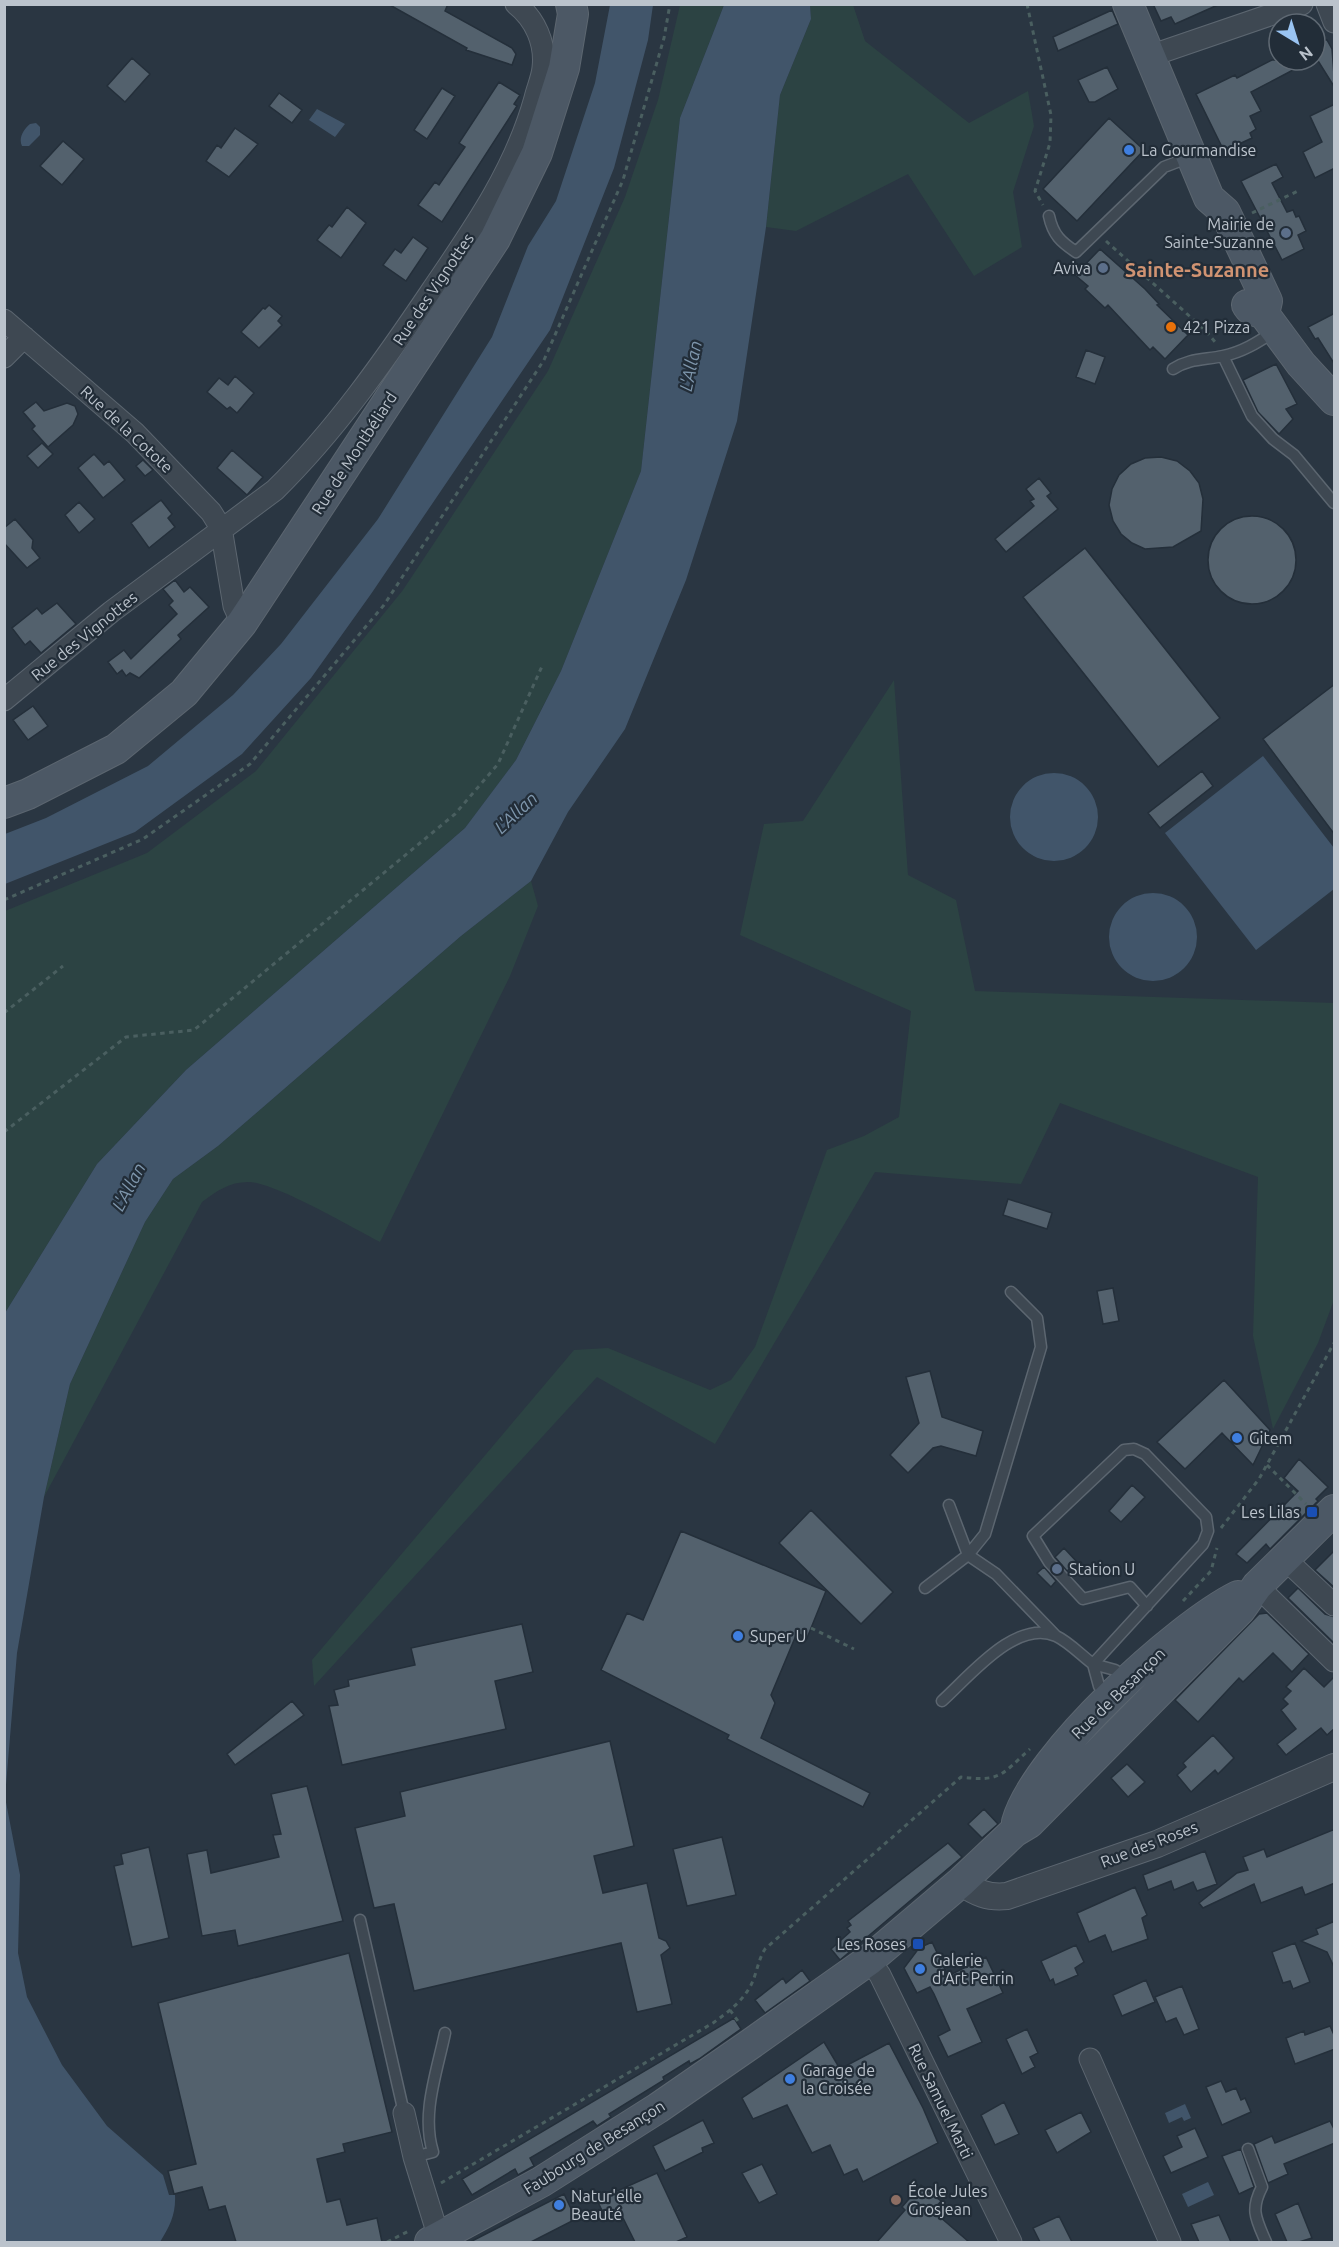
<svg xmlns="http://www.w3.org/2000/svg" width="1339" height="2247" font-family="Ubuntu,sans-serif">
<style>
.green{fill:#2c4343}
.water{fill:#41556a}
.building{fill:#53616d;stroke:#242f3a;stroke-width:1.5}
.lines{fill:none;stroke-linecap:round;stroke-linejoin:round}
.service-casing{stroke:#5c6670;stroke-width:13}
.minor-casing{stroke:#5c6670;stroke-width:23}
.tertiary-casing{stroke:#5c6670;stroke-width:28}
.secondary-casing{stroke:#5c6670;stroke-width:32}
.path{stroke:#4a5f60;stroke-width:3;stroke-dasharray:4.5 4.5;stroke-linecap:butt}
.service{stroke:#3e4852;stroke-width:10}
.minor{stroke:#3e4852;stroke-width:21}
.tertiary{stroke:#3e4852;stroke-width:26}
.secondary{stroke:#4c5865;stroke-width:30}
.shop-dot{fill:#3f7fe0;stroke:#222d38;stroke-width:2}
.service-dot{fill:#5c6f8a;stroke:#222d38;stroke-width:2}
.food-dot{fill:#e8710a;stroke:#222d38;stroke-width:2}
.transit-dot{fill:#1a4fb4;stroke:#222d38;stroke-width:2}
.education-dot{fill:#8d6e63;stroke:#222d38;stroke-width:2}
.labels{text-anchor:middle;stroke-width:4.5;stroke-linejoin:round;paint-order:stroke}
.poi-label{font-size:16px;fill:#bbc3cc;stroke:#222d38;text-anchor:start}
.street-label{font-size:16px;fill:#bbc3cc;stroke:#222d38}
.water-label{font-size:18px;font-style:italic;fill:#7e96ac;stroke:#222d38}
.quarter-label{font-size:20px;font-weight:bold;fill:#d09372;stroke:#222d38}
</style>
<rect width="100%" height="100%" fill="#2a3642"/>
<path class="green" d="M680,5H724L680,118L641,471L561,671L516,760L465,828L186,1070L97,1164L5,1313V911L147,853L256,771L403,590L548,371L625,197L658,100Z
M810,5H853L865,41L969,123L1028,91L1034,126L1013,192L1022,247L974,276L908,174L796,231L766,227L780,95L811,19Z
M894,680L908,875L956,900L975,991L1334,1003V1300L1318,1343L1273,1429L1253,1336L1258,1177L1060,1103L1021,1184L875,1172L715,1444L597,1377L314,1686L312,1660L574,1350L608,1348L710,1390L731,1380L755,1347L827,1150L864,1136L899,1117L911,1011L740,935L764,824L803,821Z
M531,881L538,906L510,976L380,1242C353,1228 274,1182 248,1182C229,1182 217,1191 202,1202L44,1497L70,1384L145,1222L173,1179L218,1146L461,936Z"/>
<path class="water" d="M610,5H653L648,40L614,168L550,330L371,594L311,678L242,754L135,832L5,884V834L46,818L148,766L233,695L281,644L378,519L492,337L528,246L556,201L595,83Z
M724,5H810L811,19L780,95L766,227L737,421L686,580L625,729L568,812L531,881L461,936L218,1146L173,1179L145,1222L70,1384L44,1497L17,1653L5,1797L20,1875L18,1953L27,1997L62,2065L107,2126L163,2175L169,2195H175C176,2214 170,2226 160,2242H5V1313L97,1164L186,1070L465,828L516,760L561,671L641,471L680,118Z
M317,109L345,124L335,137L309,120Z
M36,123L40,127V135L29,146H22C18,138 24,129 30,124Z
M1263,756L1334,848V889L1256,950L1165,833Z
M1010 817a44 44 0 1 1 88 0a44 44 0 1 1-88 0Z
M1109 937a44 44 0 1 1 88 0a44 44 0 1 1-88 0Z
M1185,2104L1191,2118L1184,2121L1182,2117L1169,2123L1165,2113Z
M1208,2182L1214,2195L1188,2207L1182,2194Z"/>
<path class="building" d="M388,4H448L445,11L512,48L516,54L512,65L466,50L467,48Z
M1153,4H1220L1175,24L1171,17L1161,21Z
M1112,10L1118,24L1058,51L1053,37Z
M1322,40H1327L1332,49L1335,88L1315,56V43Z
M132,58L150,74L125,102L107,86Z
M1272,60H1312L1251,92L1261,111L1250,116L1256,129L1250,133L1252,138L1224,151L1196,94L1235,75L1237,78Z
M1107,67L1118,89L1095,102H1089L1078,80Z
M499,82L520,95L514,104L517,106L442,222L418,205L435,182L439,185L465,147L459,143Z
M442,88L455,96L427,139L414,130Z
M279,93L302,110L292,123L269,106Z
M1335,104V168L1315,178L1303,152L1322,142L1310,116Z
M1109,118L1144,150L1077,221L1043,189Z
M235,128L258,144L229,177L206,161L217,145L221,148Z
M63,141L84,159L62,185L40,166Z
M1276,164L1283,177L1272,183L1287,212L1293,210L1296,217L1299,216L1306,231L1298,235L1304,249L1282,260L1241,181Z
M347,207L366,223L341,258L317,240L329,225L332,227Z
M413,237L428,248L406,281L383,265L395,249L401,253Z
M1100,249L1145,289L1159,304L1157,305L1188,335L1165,359L1153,347L1150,350L1108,305L1105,308L1085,289L1088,286L1075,275Z
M269,305L282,316L278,321L282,325L259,348L241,332L263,308L265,309Z
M1335,313V365L1318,338L1315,339L1308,327Z
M1086,350L1105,357L1095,384L1076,377Z
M1276,364L1297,404L1286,409L1293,419L1279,434L1258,412L1243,380Z
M235,376L254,393L237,413L230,407L227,409L207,392L219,378L228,385Z
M36,402L44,411L67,403L75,406L78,414L73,425L48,447L32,429L35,426L23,412Z
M42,443L53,454L38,468L27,456Z
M232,450L263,477L247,495L217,468Z
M94,454L104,465L109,461L125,480L103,498L78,468Z
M1161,457L1177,461L1190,471L1199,483L1203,499L1201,531L1173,547L1145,549L1132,543L1121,534L1113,521L1109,505L1112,489L1119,475L1131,464L1145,458Z
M143,460L153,470L145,476L136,466Z
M1039,478L1051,493L1047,496L1058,509L1006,552L995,539L1034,506L1030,501L1034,499L1026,489Z
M161,500L172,514L168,518L175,527L149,548L131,523Z
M79,502L95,519L79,533L65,515Z
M1208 560a44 44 0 1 1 88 0a44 44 0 1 1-88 0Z
M15,519L33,540L32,548L40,558L27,568L4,543V528Z
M1085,548L1220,718L1158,767L1023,597Z
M175,580L184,592L190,587L209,607L178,635L181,639L139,678L130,673L126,676L122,670L117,674L108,662L124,650L131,659L177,614L169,605L173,601L163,589Z
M57,603L76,624L41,653L30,641L25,645L12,628L37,608L42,614Z
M1335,684V835L1263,739Z
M33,706L48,726L28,740L13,720Z
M1202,771L1213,786L1160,828L1148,813Z
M1008,1199L1052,1213L1047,1229L1003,1215Z
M1113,1288L1119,1321L1103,1324L1097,1291Z
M930,1371L942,1417L983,1431L976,1456L941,1446L933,1448L908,1473L890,1455L919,1423L906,1377Z
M1224,1380L1270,1430L1253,1465L1222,1433L1185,1469L1157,1442Z
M1299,1459L1328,1487L1316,1499L1318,1501L1270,1549L1266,1544L1247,1563L1236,1554L1298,1491L1284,1478Z
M1132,1485L1145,1497L1121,1522L1109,1511Z
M811,1510L893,1592L861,1624L779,1543Z
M681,1531L826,1591L807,1638L797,1633L771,1695L775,1703L761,1738L870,1793L863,1807L727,1739L729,1735L601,1670L627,1613L643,1620Z
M1064,1548L1077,1562L1067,1571L1055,1557Z
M1335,1550V1588L1315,1570Z
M1044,1567L1056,1581L1051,1587L1037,1573Z
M1298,1588L1325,1614L1335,1617V1644L1288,1598Z
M1267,1613L1309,1654L1292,1672L1273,1653L1243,1682L1239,1678L1198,1722L1175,1700L1259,1614Z
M522,1624L533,1672L495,1681L506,1729L342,1765L329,1706L338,1705L334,1690L349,1686L348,1680L415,1665L411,1648Z
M1304,1668L1324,1687L1335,1676V1728L1327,1735L1321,1728L1286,1755L1277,1744L1296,1729L1281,1710L1288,1704L1283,1699L1291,1691L1286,1687Z
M292,1701L304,1715L235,1765L227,1754Z
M1213,1735L1234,1758L1218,1774L1215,1770L1191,1792L1177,1775L1186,1767L1183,1763Z
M610,1741L634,1846L594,1856L603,1893L647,1883L659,1938L666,1941L670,1948L661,1955L672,2004L637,2012L621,1943L414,1991L394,1904L374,1908L355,1828L405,1816L400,1792Z
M1127,1764L1145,1782L1128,1797L1111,1778Z
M307,1786L343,1921L238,1946L235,1930L202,1936L187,1854L207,1850L211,1873L279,1857L273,1835L281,1834L271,1794Z
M984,1809L998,1824L982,1838L968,1824Z
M1335,1829V1883L1305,1895L1302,1887L1261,1903L1254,1884L1203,1908L1199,1903L1237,1873L1248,1870L1243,1857L1264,1849L1267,1857Z
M722,1837L736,1895L687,1906L673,1849Z
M948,1843L962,1857L840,1960L831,1949L850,1932L847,1928L851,1925L848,1921Z
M149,1847L169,1938L132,1947L114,1866L123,1864L121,1854Z
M1205,1851L1217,1884L1197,1891L1193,1882L1174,1890L1171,1881L1148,1890L1143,1875Z
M1135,1887L1147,1915L1142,1918L1148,1939L1112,1952L1105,1935L1089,1942L1077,1913Z
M1335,1921V1969L1327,1952L1301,1941L1318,1934L1316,1929Z
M932,1942L948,1976L986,1957L1003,1993L967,2009L982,2042L948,2057L938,2036L950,2030L934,1994L930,1987L917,1993L904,1968L919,1948Z
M1295,1943L1310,1982L1293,1989L1290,1981L1283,1983L1272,1952Z
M1076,1945L1084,1962L1075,1968L1078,1975L1055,1985L1053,1979L1050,1981L1041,1961Z
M349,1953L392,2132L343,2144L345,2152L317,2159L327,2202L340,2199L347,2225L377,2218L382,2242H236L225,2206L209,2210L202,2187L174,2194L168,2171L196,2164L158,2003Z
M802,1970L810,1981L765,2013L755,2000L783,1978L786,1983Z
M1146,1980L1155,2002L1122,2016L1113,1995Z
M1182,1986L1199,2029L1184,2035L1176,2018L1166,2022L1155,1997Z
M734,2018L741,2029L699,2059L690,2064L689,2061L663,2077L664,2080L609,2114L611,2117L597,2126L593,2121L530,2158L534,2166L532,2167L518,2175L515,2169L472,2195L462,2179Z
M1330,2026L1335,2037V2049L1295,2064L1286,2038L1304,2031L1305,2035Z
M1027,2029L1038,2053L1030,2057L1035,2067L1022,2074L1006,2039Z
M824,2042L840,2069L889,2043L923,2108L938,2143L863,2182L857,2169L844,2175L830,2145L812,2153L787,2105L753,2119L742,2098Z
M1221,2081L1226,2092L1236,2088L1241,2100L1245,2098L1251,2112L1222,2125L1206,2087Z
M1004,2102L1019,2134L995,2145L981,2115Z
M1081,2112L1091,2132L1057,2153L1045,2130Z
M703,2120L714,2143L702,2148L703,2152L665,2171L653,2146Z
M1330,2121L1335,2131V2143L1284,2164L1288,2174L1268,2183L1254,2144L1272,2136L1275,2143Z
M1195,2128L1208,2157L1171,2173L1163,2156L1182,2147L1177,2136Z
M1241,2149L1254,2187L1239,2194L1222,2156Z
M762,2164L777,2194L759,2203L742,2173Z
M657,2173L687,2237L676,2242H635L621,2214L607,2221L597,2200Z
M921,2185L941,2201L933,2211L969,2242H877L905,2210L902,2207Z
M564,2194L576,2219L531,2242H470Z
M1298,2203L1312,2238L1299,2242H1287L1275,2214Z
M1219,2215L1231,2242H1199L1191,2224Z
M1059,2216L1072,2242H1040L1033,2228Z"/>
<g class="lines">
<defs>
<path id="service" d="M1049,216C1053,235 1061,242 1076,252L1164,167L1190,157
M1223,356L1252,416L1273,439L1294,455L1334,503
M1173,369C1190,358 1205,360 1223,356C1243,352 1258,342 1275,331
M949,1505L968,1555L996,1574L1056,1636
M925,1588L968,1555L985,1534L1041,1347L1037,1318L1011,1292
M1108,1698L1099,1686L1093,1664L1115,1670L1126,1678
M942,1701C969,1677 1016,1618 1056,1636C1069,1642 1082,1656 1093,1664L1203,1544L1208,1531L1206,1517L1145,1454L1134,1449L1124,1450L1033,1536L1049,1562L1083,1599L1130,1587L1147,1606
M360,1920L404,2113
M1248,2149L1262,2187C1250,2210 1256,2219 1266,2242
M414,2157L433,2152C421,2114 437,2072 445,2033"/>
<path id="minor" d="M1327,4L1334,22
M1150,56L1302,4
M4,320L135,433L211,512L221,528L234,606L242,623
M4,357L24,337
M4,700L111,612L275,490C335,431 385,360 432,290C473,230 515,170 535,98C537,89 542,78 543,68C546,43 535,19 516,4
M1285,1559L1334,1605
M1257,1586L1334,1661
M869,1960L880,1975L1011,2242
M1090,2059L1170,2242
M404,2113L414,2157L439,2238"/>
<path id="tertiary" d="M961,1882C976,1893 988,1898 1007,1896L1157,1844L1334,1767"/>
<path id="secondary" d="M1128,4L1209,198L1225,212L1267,301L1264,314
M1247,305L1250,309L1264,314L1301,364L1334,400
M4,803L28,794L116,749L184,693L242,623L495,239L537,153L564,68L573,14L571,4
M1017,1822C1036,1755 1176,1627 1238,1596
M430,2242L541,2182L658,2108L752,2043L869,1960L961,1882L1014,1832L1029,1823L1240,1610L1257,1586L1334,1510"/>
</defs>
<use href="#service" class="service-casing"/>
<use href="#minor" class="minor-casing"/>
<use href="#tertiary" class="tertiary-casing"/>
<use href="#secondary" class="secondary-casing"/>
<path class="path" d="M1027,4L1051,115L1050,143L1035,191L1043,205
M1252,213L1300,190
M1106,241L1206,331L1215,342
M4,900L143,839L250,764L384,605L544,360L623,180L664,38L670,4
M4,1013L63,966
M4,1132L126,1037L194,1030L455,814L498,764L543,664
M1267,1465L1306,1504
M1221,1528L1259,1479L1334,1343
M1183,1601L1211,1571L1217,1548
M811,1628L854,1649
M730,2010L740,2024
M441,2183L713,2023C728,2012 742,2002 751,1985C757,1973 758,1960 765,1949L961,1777C1001,1782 1001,1775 1030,1749
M387,2242L409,2231"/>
<use href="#service" class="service"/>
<use href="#minor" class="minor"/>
<use href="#tertiary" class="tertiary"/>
<use href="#secondary" class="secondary"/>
</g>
<g class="shop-dot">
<circle cx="1129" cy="150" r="6"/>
<circle cx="1237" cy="1438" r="6"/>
<circle cx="738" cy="1636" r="6"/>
<circle cx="920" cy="1969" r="6"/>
<circle cx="790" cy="2079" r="6"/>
<circle cx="559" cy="2205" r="6"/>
</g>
<g class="service-dot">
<circle cx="1286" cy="233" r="6"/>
<circle cx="1103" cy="268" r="6"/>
<circle cx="1057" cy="1569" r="6"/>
</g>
<circle class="food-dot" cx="1171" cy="327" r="6"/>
<g class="transit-dot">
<rect x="1306" y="1506" width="12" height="12" rx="3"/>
<rect x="912" y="1938" width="12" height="12" rx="3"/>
</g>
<circle class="education-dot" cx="896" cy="2200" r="6"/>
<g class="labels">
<g class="poi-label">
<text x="1141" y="156">La Gourmandise</text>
<text x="1274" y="230" text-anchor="end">Mairie de<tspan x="1274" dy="18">Sainte-Suzanne</tspan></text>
<text x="1091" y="274" text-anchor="end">Aviva</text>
<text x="1183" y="333">421 Pizza</text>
<text x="1249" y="1444">Gitem</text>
<text x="1300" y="1518" text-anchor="end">Les Lilas</text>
<text x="1069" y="1575">Station U</text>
<text x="750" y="1642">Super U</text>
<text x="906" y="1950" text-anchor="end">Les Roses</text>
<text x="932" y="1966">Galerie<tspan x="932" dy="18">d'Art Perrin</tspan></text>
<text x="802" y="2076">Garage de<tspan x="802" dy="18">la Croisée</tspan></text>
<text x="908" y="2197">École Jules<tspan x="908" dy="18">Grosjean</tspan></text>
<text x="571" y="2202">Natur'elle<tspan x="571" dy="18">Beauté</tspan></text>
</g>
<g class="street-label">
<text transform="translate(433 289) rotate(-56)" y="6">Rue des Vignottes</text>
<text transform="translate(127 429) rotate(43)" y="6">Rue de la Cotote</text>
<text transform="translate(354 453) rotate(-57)" y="6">Rue de Montbéliard</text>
<text transform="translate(84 636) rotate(-39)" y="6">Rue des Vignottes</text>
<text transform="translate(1118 1693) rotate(-44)" y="6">Rue de Besançon</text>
<text transform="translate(1149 1844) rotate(-21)" y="6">Rue des Roses</text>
<text transform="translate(941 2101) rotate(64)" y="6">Rue Samuel Marti</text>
<text transform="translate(594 2147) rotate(-32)" y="6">Faubourg de Besançon</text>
</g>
<g class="water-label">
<text transform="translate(691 366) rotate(-78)" y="6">L'Allan</text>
<text transform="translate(516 813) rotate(-43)" y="6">L'Allan</text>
<text transform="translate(129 1187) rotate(-62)" y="6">L'Allan</text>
</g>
<g class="quarter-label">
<text x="1197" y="277">Sainte-Suzanne</text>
</g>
</g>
<rect width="1339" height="2247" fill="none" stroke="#bbc3cc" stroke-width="12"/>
<g transform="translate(1297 42) rotate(142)"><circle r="28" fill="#222d38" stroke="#5f6973" stroke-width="1.5"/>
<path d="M0-4.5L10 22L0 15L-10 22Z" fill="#9ac4f2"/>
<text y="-9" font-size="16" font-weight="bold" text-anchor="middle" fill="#bbc3cc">N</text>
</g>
</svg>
